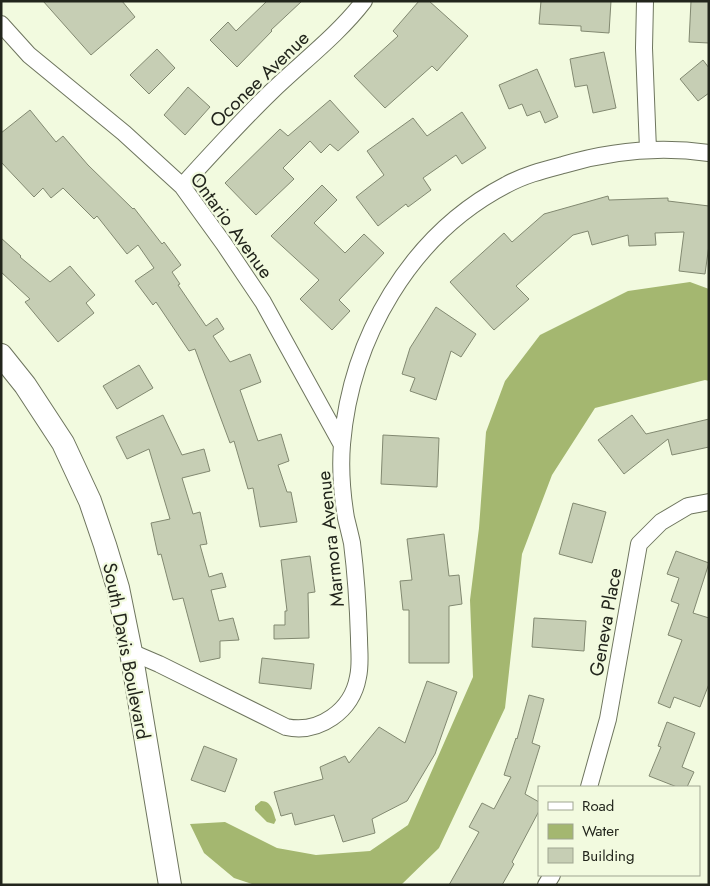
<svg xmlns="http://www.w3.org/2000/svg" width="710" height="886" font-family="Jost,sans-serif">
<style>
.water{fill:#a4b770}
.building{fill:#c6ceb4;stroke:#828971}
.lines{fill:none;stroke-linecap:round;stroke-linejoin:round}
.street-casing{stroke:#6e755e;stroke-width:18}
.secondary-casing{stroke:#6e755e;stroke-width:24}
.street{stroke:#fff;stroke-width:16}
.secondary{stroke:#fff;stroke-width:22}
.labels{text-anchor:middle;stroke-width:4.5;stroke-linejoin:round;paint-order:stroke}
.street-label{font-size:19px;fill:#22251c;stroke:#f2fadf}
</style>
<rect width="100%" height="100%" fill="#f2fadf"/>
<path class="water" d="M690,282L709,289V381L705,380L595,408L552,475L522,554L505,708L439,848L401,885H255L234,878L204,853L190,824L225,822L277,848L316,855L370,851L408,825L473,677L470,600L479,528L486,432L505,381L540,335L628,291Z
M261,801C272,801 273,812 276,820L274,824L267,822L255,810V806Z"/>
<path class="building" d="M43,1H122L135,17L91,55Z
M267,1H302L271,30L272,31L237,67L210,40L228,22L236,31Z
M419,1H429L468,36L437,71L432,66L385,108L354,76L398,36L393,31Z
M541,1H611L609,33L581,31V26L539,24Z
M691,1H709V43L689,42Z
M157,49L175,68L149,94L130,75Z
M604,52L616,108L593,113L587,85L575,87L570,59Z
M703,60L709,68V93L698,101L680,79Z
M537,69L558,117L545,123L540,111L527,116L522,104L509,109L499,85Z
M188,87L210,107L185,135L164,115Z
M330,100L359,132L338,151L330,144L321,153L310,141L283,168L294,179L256,215L225,183L280,129L288,136Z
M30,110L56,142L63,136L88,165L133,209L134,208L162,244L164,242L181,265L172,272L180,284L178,285L206,326L217,318L224,329L213,336L230,362L250,354L261,382L240,390L258,441L281,434L289,461L278,465L287,492H291L297,522L260,527L253,488L248,489L234,441L230,443L195,349L189,351L156,302L153,305L135,281L154,268L138,245L127,254L97,216L94,219L63,188L51,198L43,188L34,197L1,162V133Z
M462,112L486,148L462,164L456,155L423,178L431,190L408,207L406,204L378,226L356,197L384,175L367,151L413,118L427,136Z
M322,185L337,200L314,223L345,253L364,234L384,253L339,300L350,311L332,330L300,299L319,280L271,236Z
M608,196L609,200L668,198V201L709,206V245L705,274L679,271L684,232L655,233L656,245L629,246L628,235L592,245L588,231L573,235L516,286L529,299L494,330L450,282L504,233L512,242L544,214Z
M1,238L21,256L20,257L50,282L70,266L95,295L86,303L94,313L58,342L25,302L30,299L1,272Z
M436,307L476,334L461,357L451,351L436,400L410,391L415,378L402,374L410,348Z
M139,365L153,388L117,409L103,386Z
M163,415L182,455L204,449L210,471L182,478L193,514L200,512L207,544L200,545L209,577L222,573L226,587L211,590L219,621L233,618L239,640L220,641V658L200,662L183,598L173,600L161,554L158,555L151,523L170,519L149,449L127,459L116,437Z
M632,415L646,434L709,419V447L672,455L668,439L624,474L598,440Z
M383,435L439,438L437,487L381,484Z
M573,503L606,512L592,563L559,554Z
M444,534L449,576L459,575L462,604L449,606V663H409V610H403L400,581L412,580L407,539Z
M676,551L709,563L693,613L709,618V684L700,707L674,697L670,708L658,703L682,640L668,635L679,604L671,601L679,578L667,574Z
M310,556L315,592L308,593L309,638L274,639V625H285V611H287L281,560Z
M534,618L586,621L584,651L532,647Z
M262,658L314,664L311,689L259,683Z
M427,681L457,692L435,754L407,801L372,819L375,833L343,842L334,815L295,825L292,813L281,816L274,792L323,779L320,767L345,756L349,763L379,727L405,743Z
M529,695L544,699L532,743L540,746L525,794L539,802V811L512,862L514,864L502,885H449L479,832L469,827L482,803L494,809L511,777L504,775L516,738L517,739Z
M667,722L695,733L682,767L694,772L687,787H677L649,776L661,747L658,746Z
M204,746L237,759L225,792L191,780Z"/>
<g class="lines">
<defs>
<path id="street" d="M645,1L644,48L648,150
M1,24L29,55L124,133L182,186L224,244L263,302L342,445
M182,186C211,154 240,122 271,92C302,62 338,35 364,1
M131,652L159,664L286,727C319,734 352,711 358,677C361,664 359,651 359,638C358,606 356,575 352,543C350,534 348,526 346,518C342,494 340,469 342,444C351,338 410,235 506,185C524,175 544,170 563,165C610,151 660,146 709,153
M589,787L608,719L639,544L661,522L688,506L709,502
M546,885L552,875"/>
<path id="secondary" d="M1,355L25,385L63,443L90,501L105,545L118,588L131,652L170,885"/>
</defs>
<use href="#street" class="street-casing"/>
<use href="#secondary" class="secondary-casing"/>
<use href="#street" class="street"/>
<use href="#secondary" class="secondary"/>
</g>
<g class="labels">
<g class="street-label">
<text transform="translate(259 79) rotate(-44)" y="7">Oconee Avenue</text>
<text transform="translate(232 225) rotate(54)" y="7">Ontario Avenue</text>
<text transform="translate(330 539) rotate(-96)" y="7">Marmora Avenue</text>
<text transform="translate(605 622) rotate(-80)" y="7">Geneva Place</text>
<text transform="translate(127 651) rotate(79)" y="7">South Davis Boulevard</text>
</g>
</g>
<rect width="710" height="886" fill="none" stroke="#22251c" stroke-width="5"/>
<rect x="538" y="786" width="162" height="90" fill="#f2fadf" stroke="#9fa591"/>
<rect x="548" y="802" width="25" height="8" fill="#ffffff" stroke="#9fa591"/>
<text x="582" y="811" font-size="15" fill="#22251c">Road</text>
<rect x="548" y="824" width="25" height="15" fill="#a4b770" stroke="#9fa591"/>
<text x="582" y="836" font-size="15" fill="#22251c">Water</text>
<rect x="548" y="848" width="25" height="15" fill="#c6ceb4" stroke="#9fa591"/>
<text x="582" y="861" font-size="15" fill="#22251c">Building</text>
</svg>
